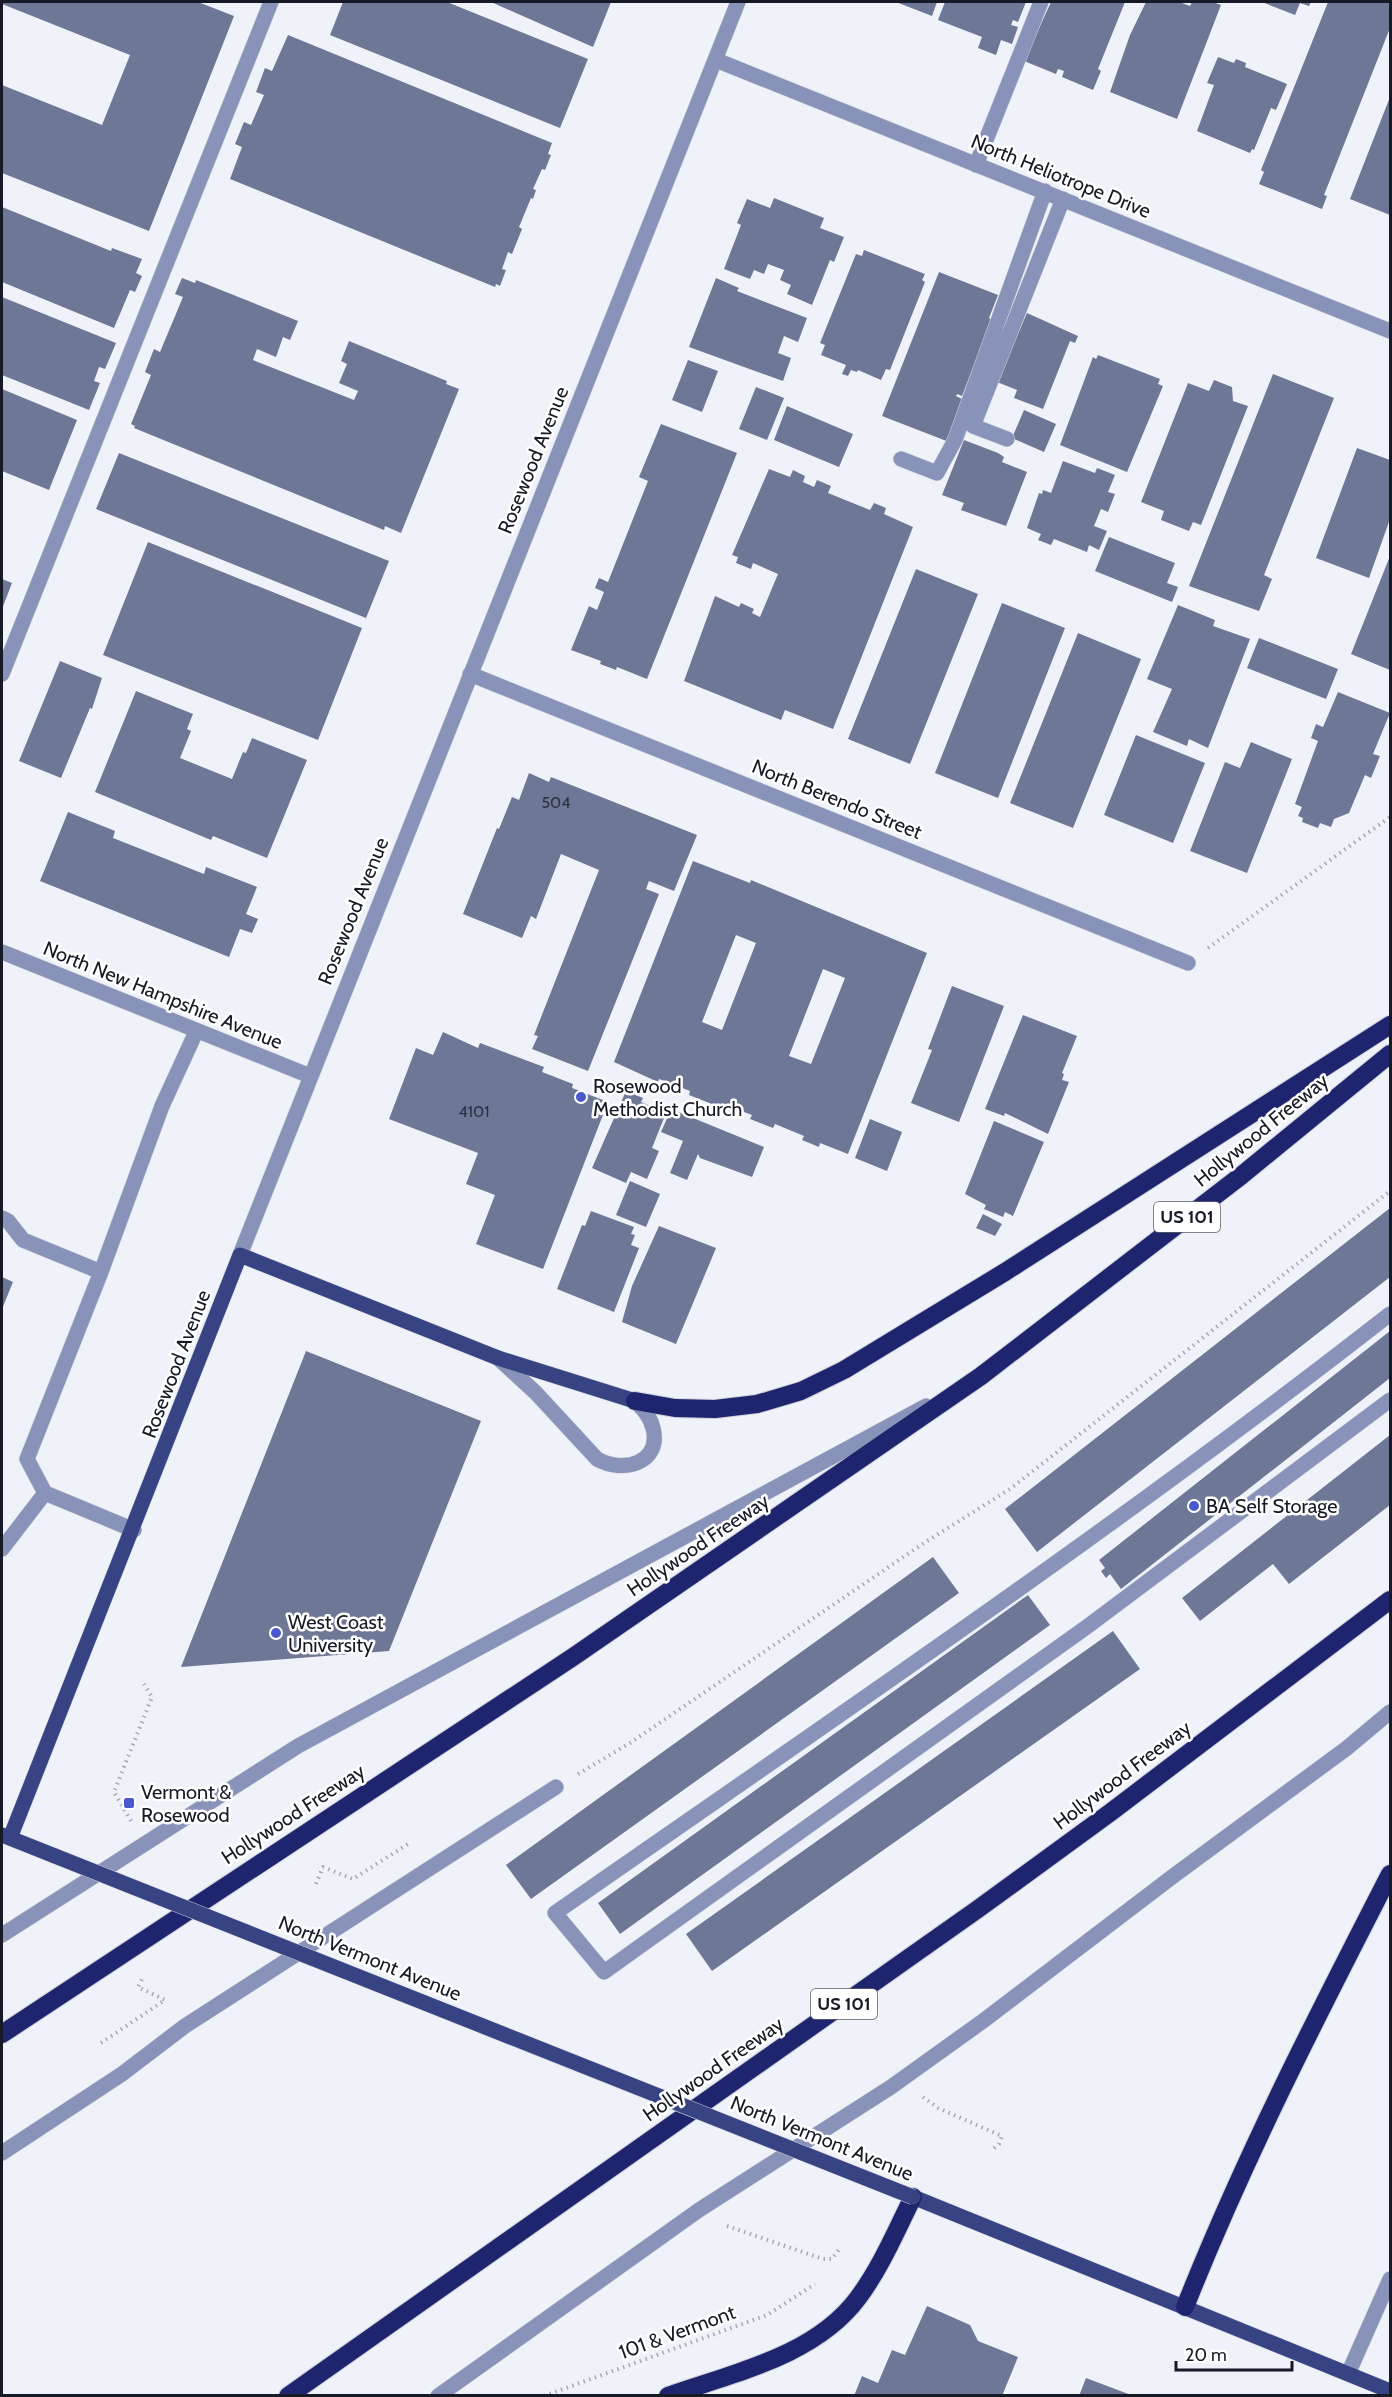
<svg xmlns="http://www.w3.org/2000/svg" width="1392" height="2397" font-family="Cabin,sans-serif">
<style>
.building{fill:#6f7797;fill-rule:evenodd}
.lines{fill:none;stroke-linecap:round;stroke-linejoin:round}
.minor-casing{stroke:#cccfd7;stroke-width:16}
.major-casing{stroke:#cccfd7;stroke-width:16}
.highway-casing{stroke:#cccfd7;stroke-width:20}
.path{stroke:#a6a9b2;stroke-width:4;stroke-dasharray:1.5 4.5;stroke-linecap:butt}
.minor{stroke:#8993b9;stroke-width:15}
.major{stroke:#384384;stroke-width:15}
.highway{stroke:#1f246f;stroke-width:18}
.major-bridge-casing{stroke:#cccfd7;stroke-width:16;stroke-linecap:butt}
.major-bridge{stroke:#384384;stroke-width:15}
.poi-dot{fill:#4958cd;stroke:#fff;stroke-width:2}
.labels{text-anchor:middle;stroke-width:5;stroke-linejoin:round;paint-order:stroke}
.number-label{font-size:16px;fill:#2c3142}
.shield{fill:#fff;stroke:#5c5f67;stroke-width:1.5}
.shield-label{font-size:18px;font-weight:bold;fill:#161a26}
.street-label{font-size:20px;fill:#161a26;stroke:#fff}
.poi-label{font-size:20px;fill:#161a26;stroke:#fff;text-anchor:start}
</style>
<rect width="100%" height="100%" fill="#eff2f9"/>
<path class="building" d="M2,2H198L234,16L149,231L2,173V85L102,125L130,55L2,4Z
M343,2H447L588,59L560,128L330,35Z
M491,2H611L593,47Z
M896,2H937L932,16Z
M945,2H1026L1018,22L1013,20L1011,25L1018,27L1012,44L1001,40L996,55L978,48L982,37L938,20Z
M1051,2H1125L1098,69L1101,71L1093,90L1062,77L1064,71L1058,69L1056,74L1024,61Z
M1146,2H1179L1190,6L1192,2H1213L1221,5L1177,119L1110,92L1130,35Z
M1262,2H1311L1309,6L1300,3L1295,15Z
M1328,2H1390V28L1324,195L1327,196L1322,209L1259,184L1264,172L1261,170Z
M288,35L552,143L548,154L551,155L545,170L542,169L533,189L536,190L533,199L531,198L519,227L522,229L512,254L508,252L502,269L506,270L500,286L496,284L495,287L230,179L242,147L235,144L244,122L251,125L264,95L256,92L265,68L272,71Z
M1218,57L1234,63L1236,59L1246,63L1245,67L1287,84L1276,110L1271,108L1254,150L1252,149L1250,153L1197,131L1214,85L1207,83Z
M1390,97V215L1350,199Z
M774,198L824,218L820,228L844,237L834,262L830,260L812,305L787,294L791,285L780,280L784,270L768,264L764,274L754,270L750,279L724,269L741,225L737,223L747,199L770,208Z
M2,207L111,251L112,248L142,259L136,273L142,276L135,292L130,290L114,328L2,282Z
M864,250L925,274L922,280L925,282L890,370L886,369L881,380L858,370L857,372L851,370L848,376L842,374L846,365L821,355L825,345L820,343L856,254L862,256Z
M939,272L998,295L989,318L992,320L962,396L957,394L956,396L966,401L949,442L882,416Z
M182,278L195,283L196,280L298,321L290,340L283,337L276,357L257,349L253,360L354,400L358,391L339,383L347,364L341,361L349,341L447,381L446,384L459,389L401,533L385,526L384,530L134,428L135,426L131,424L151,375L145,372L154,349L160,352L183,297L175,294Z
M716,278L739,288L737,291L807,318L798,342L784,336L778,353L791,358L783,381L689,347Z
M2,297L116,343L105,369L99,367L94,381L100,383L89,410L2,375Z
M1027,313L1078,336L1075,343L1070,341L1043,409L1014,398L1017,390L997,382Z
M1098,355L1160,379L1158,384L1163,386L1127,472L1060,445L1093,357L1096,359Z
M688,360L718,371L702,412L672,400Z
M1273,374L1334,398L1264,575L1272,579L1259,611L1189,586Z
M1214,380L1232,387L1233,401L1248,406L1201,525L1193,522L1189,531L1161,520L1164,511L1141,502L1188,383L1209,391Z
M756,387L784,398L767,440L739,429Z
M2,389L77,420L49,490L2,471Z
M787,406L853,434L839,467L774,440Z
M1024,410L1056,424L1044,452L1012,438Z
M661,424L737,453L647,679L617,667L616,670L600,664L601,661L571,650L589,606L597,610L604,592L595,588L599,578L608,582L648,481L639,477Z
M964,440L998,453L1004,457L1002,462L1027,472L1006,526L961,510L964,503L942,495Z
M1357,448L1390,460V519L1369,578L1316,558Z
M119,453L389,561L366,618L96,509Z
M1063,461L1095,473L1097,468L1115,475L1108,492L1115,494L1108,512L1101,509L1094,526L1107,531L1099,550L1089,545L1087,552L1054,539L1051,545L1038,540L1041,534L1027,528L1039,493L1042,494L1043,490L1051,493Z
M769,469L790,477L793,470L805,476L803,482L814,487L817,480L831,486L828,493L870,510L874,503L886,508L884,514L913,527L833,729L785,710L781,720L684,681L715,596L739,607L741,603L754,609L752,613L760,617L778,574L753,563L751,569L736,563L738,557L732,555Z
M1109,537L1175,563L1167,583L1178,587L1172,602L1095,571Z
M148,542L362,628L318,740L103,655Z
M1390,556V670L1351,654Z
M916,569L978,594L910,764L848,739Z
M2,579L12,583L2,609Z
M1002,603L1065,628L998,798L935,773Z
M1178,605L1215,620L1213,626L1250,639L1208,748L1189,739L1187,746L1153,732L1172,689L1147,679Z
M1078,633L1141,659L1073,828L1010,803Z
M1259,638L1338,669L1326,699L1247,668Z
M60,661L102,678L92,709L90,708L61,778L19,761Z
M136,691L193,714L187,729L191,731L180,758L232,779L243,752L246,753L252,738L307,760L267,858L213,836L211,840L95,792Z
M1338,692L1390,713L1373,754L1380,756L1371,778L1365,775L1349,813L1334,819L1331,827L1320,823L1318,828L1302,822L1303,818L1298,816L1302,807L1295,804L1318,741L1311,738L1316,724L1323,727Z
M1136,735L1205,763L1173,843L1104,815Z
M1251,742L1292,759L1247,873L1190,851L1225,762L1240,768Z
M529,773L549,782L551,777L697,835L674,891L649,881L646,889L659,894L588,1071L532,1049L538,1036L534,1035L599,870L561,854L536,919L531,916L522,938L463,914L497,828L499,829L512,797L519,800Z
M68,812L115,831L113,838L204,874L206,867L257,887L246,914L258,919L252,933L240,929L229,957L40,881Z
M693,861L750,883L751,880L927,953L848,1154L820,1143L819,1147L802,1140L804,1136L775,1124L773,1128L750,1119L752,1115L728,1106L727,1110L689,1095L690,1091L659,1079L658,1082L614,1062ZM736,935L756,943L722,1030L702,1022ZM823,969L845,978L811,1064L789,1056Z
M952,986L1004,1006L959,1122L911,1103L932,1050L928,1049Z
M1023,1015L1077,1036L1062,1073L1064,1074L1062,1080L1069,1082L1048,1134L1005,1113L1004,1116L985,1109Z
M443,1032L478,1048L480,1043L544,1067L542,1072L573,1084L572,1088L608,1102L543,1269L476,1244L495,1195L466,1184L478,1153L389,1119L416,1048L433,1055Z
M626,1091L643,1098L641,1102L666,1113L652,1148L659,1151L647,1179L631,1172L626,1183L592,1168Z
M671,1109L764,1147L752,1177L700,1158L698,1154L687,1180L670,1173L683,1141L661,1132Z
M870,1119L902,1132L887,1171L855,1158Z
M994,1121L1044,1142L1013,1216L1005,1212L1003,1217L984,1209L986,1205L965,1194Z
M630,1181L660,1194L646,1227L616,1215Z
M1390,1208V1277L1037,1552L1005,1509Z
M591,1211L634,1227L631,1234L635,1235L631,1245L639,1248L614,1312L557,1289L582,1225L585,1226Z
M983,1214L1002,1224L995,1236L976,1228Z
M659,1226L716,1248L676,1344L622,1322L632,1286Z
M2,1277L13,1282L2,1309Z
M1390,1331V1378L1121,1589L1110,1574L1106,1578L1101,1571L1105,1568L1099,1560Z
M306,1351L481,1421L389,1651L181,1667Z
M1390,1435V1505L1289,1584L1273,1564L1200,1621L1182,1598Z
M933,1557L959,1593L531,1899L506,1865Z
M1028,1595L1050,1625L620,1934L598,1903Z
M1113,1631L1140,1669L712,1971L686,1934Z
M927,2306L970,2325L978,2341L1018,2357L1002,2396H854L862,2376L878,2383L892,2350L905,2355Z
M1086,2378L1131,2395V2396H1079Z"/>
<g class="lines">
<defs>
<path id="minor" d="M716,60L1390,331
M976,165L1041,2
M1007,439L973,426L1063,199
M901,459L937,473L955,440L1045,191
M2,674L271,2
M470,674L1188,963
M2,952L310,1076
M2,1218L8,1221L23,1240L101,1272
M240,1255L738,2
M1390,1314C1120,1525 836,1717 555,1913L604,1972L1088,1626L1390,1400
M498,1358L536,1393L597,1459C623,1474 662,1463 653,1428C650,1416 643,1409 635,1401
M134,1530L45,1493L27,1459L101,1272L162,1106L196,1032
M2,1549L45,1493
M2,1935L298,1746L926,1406
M2,2153L122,2074L185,2026L556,1787
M1348,2374L1390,2279
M438,2396L699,2210L891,2087L983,2021L1172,1877L1347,1748L1390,1712"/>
<path id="major" d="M2,1835L55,1856
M10,1838L240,1255L498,1358L635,1401
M913,2197L1390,2391"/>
<path id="highway" d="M635,1401L675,1408L715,1409L757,1404L801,1391L844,1370L1005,1272L1390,1025
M2,2034L573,1657L981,1376L1242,1175L1390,1054
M1185,2307C1244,2158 1317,2016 1390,1874
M288,2396L978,1909L1111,1812L1390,1600
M668,2396C733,2373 815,2356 858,2298C881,2267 896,2231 913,2197"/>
</defs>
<use href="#minor" class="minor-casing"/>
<use href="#major" class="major-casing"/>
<use href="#highway" class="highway-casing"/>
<path class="path" d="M1208,948L1390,817
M578,1774L630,1743L924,1543L1010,1489L1390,1191
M131,1821L114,1792L152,1697L144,1684
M316,1884L323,1867L353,1879L408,1844
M101,2043L165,2000L138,1987L142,1979
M923,2097L938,2108L1002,2136L999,2144L992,2150
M727,2226L823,2259H832L840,2248
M544,2396L767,2315L815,2284"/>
<use href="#minor" class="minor"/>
<use href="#major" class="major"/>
<use href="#highway" class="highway"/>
<defs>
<path id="major-bridge" d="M55,1856L913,2197"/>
</defs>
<use href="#major-bridge" class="major-bridge-casing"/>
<use href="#major-bridge" class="major-bridge"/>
</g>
<g class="poi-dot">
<circle cx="581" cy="1097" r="6"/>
<circle cx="1194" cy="1506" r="6"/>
<circle cx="276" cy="1633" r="6"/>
<rect x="123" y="1797" width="12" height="12" rx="3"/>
</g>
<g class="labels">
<g class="number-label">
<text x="556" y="808">504</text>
<text x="474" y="1117">4101</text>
</g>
<g class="shield">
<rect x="1154" y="1202" width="66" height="30" rx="4.5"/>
<rect x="811" y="1989" width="66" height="30" rx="4.5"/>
</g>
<g class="shield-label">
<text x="1187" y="1223">US 101</text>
<text x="844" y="2010">US 101</text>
</g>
<g class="street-label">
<text transform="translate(1061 176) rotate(22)" y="7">North Heliotrope Drive</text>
<text transform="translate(533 460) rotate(-68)" y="7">Rosewood Avenue</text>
<text transform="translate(837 799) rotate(22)" y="7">North Berendo Street</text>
<text transform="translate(353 911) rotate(-68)" y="7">Rosewood Avenue</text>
<text transform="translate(163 995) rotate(22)" y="7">North New Hampshire Avenue</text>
<text transform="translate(1261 1130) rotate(-39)" y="7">Hollywood Freeway</text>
<text transform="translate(176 1364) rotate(-69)" y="7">Rosewood Avenue</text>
<text transform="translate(698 1545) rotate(-34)" y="7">Hollywood Freeway</text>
<text transform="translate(1122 1775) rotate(-37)" y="7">Hollywood Freeway</text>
<text transform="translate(293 1814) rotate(-33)" y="7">Hollywood Freeway</text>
<text transform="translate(370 1958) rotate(22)" y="7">North Vermont Avenue</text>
<text transform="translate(713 2069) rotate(-35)" y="7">Hollywood Freeway</text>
<text transform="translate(822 2138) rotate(22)" y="7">North Vermont Avenue</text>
<text transform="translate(677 2332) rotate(-20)" y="7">101 &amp; Vermont</text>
</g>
<g class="poi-label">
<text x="593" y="1093">Rosewood<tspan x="593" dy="23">Methodist Church</tspan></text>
<text x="1206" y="1513">BA Self Storage</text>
<text x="288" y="1629">West Coast<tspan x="288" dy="23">University</tspan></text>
<text x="141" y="1799">Vermont &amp;<tspan x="141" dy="23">Rosewood</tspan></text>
</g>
</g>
<rect width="1392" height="2397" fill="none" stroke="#161a26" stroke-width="6"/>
<path d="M1176 2361v9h116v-9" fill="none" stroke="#161a26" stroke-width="3"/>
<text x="1185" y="2361" font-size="18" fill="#161a26" stroke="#ffffff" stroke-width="4.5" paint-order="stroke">20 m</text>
</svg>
